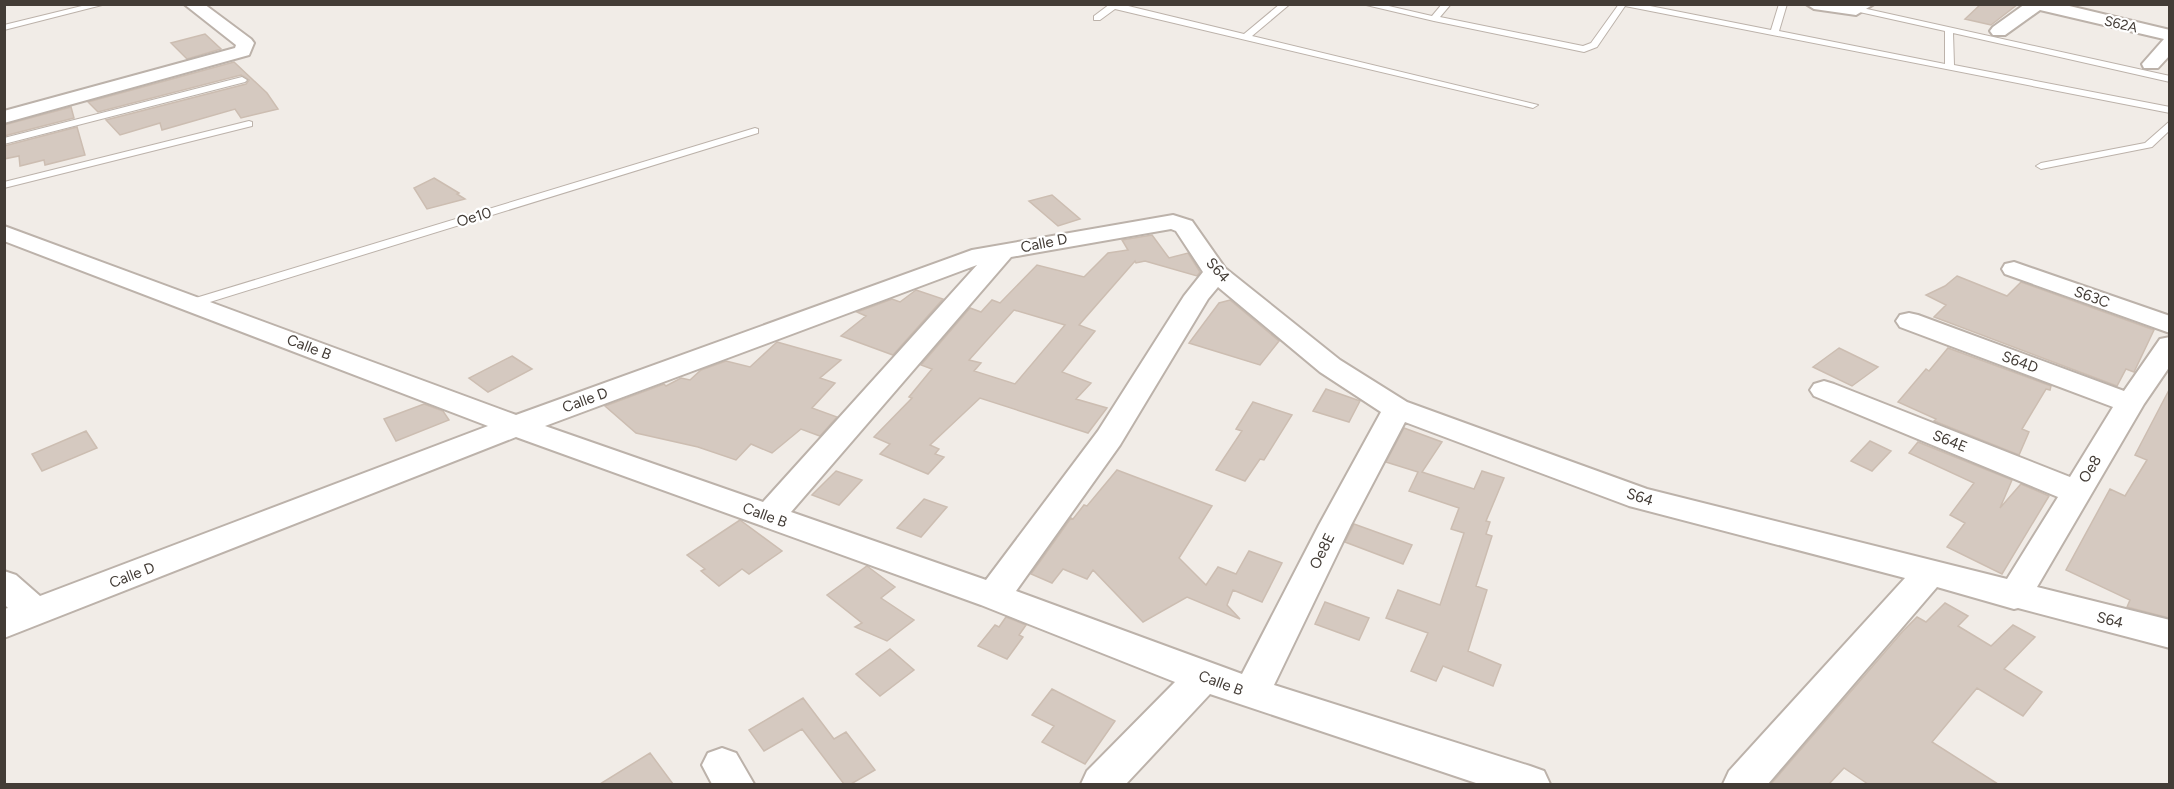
<svg xmlns="http://www.w3.org/2000/svg" width="2174" height="789" font-family="Figtree,sans-serif">
<style>
.building{fill:#d5c9c0;stroke:#ccbdb1;stroke-width:1.5;fill-rule:evenodd}
.lines{fill:none;stroke-linecap:round;stroke-linejoin:round}
.service-casing{stroke:#bcb2aa;stroke-width:2}
.minor-casing{stroke:#bcb2aa;stroke-width:4}
.service{fill:#fff;fill-rule:evenodd}
.minor{fill:#fff;fill-rule:evenodd}
.labels{text-anchor:middle;stroke-width:4.5;stroke-linejoin:round;paint-order:stroke}
.far-street-label{font-size:14px;fill:#433c36;stroke:#fff}
.street-label{font-size:15px;fill:#433c36;stroke:#fff}
</style>
<rect width="100%" height="100%" fill="#f1ece7"/>
<path class="building" d="M1981,4H2018L1991,25L1965,19Z
M205,34L221,49L187,59L171,43Z
M234,62L267,93L278,109L241,118L235,109L162,130L160,123L120,135L106,120L246,84L249,80L241,75L98,112L88,102Z
M71,107L74,118L4,136V125Z
M77,127L85,155L45,165L44,160L20,166L19,156L4,159V146Z
M434,178L459,193L457,194L465,199L427,209L414,188Z
M1052,195L1080,219L1058,226L1029,201Z
M1152,235L1169,258L1188,253L1200,272L1197,276L1145,261L1136,263L1135,261L1079,325L1095,331L1062,372L1091,383L1076,399L1107,408L1088,433L980,398L930,445L939,449L935,454L944,457L928,474L880,454L890,444L874,437L912,398L909,397L932,369L921,365L970,308L981,312L992,300L1000,303L1037,265L1084,277L1108,253L1128,250L1122,240ZM1014,310L1065,325L1015,384L974,371L981,363L969,360Z
M1957,276L2007,296L2021,282L2154,330L2134,372L2126,369L2117,386L1934,317L1946,305L1926,295L1945,286Z
M916,290L943,299L893,355L841,336L866,316L857,312L892,299L900,302Z
M1230,300L1279,341L1260,365L1189,343L1219,303Z
M777,342L841,360L820,378L835,383L812,408L837,417L820,436L801,429L772,453L751,444L736,460L698,447L636,433L605,406L664,384L666,386L681,378L690,380L701,370L726,361L750,367Z
M1839,348L1878,367L1852,386L1813,367Z
M1948,348L2051,386L2050,390L2046,389L2022,429L2029,432L2019,455L1934,421L1936,419L1898,402L1926,369L1929,371Z
M512,356L532,369L488,392L469,378Z
M1326,389L1360,401L1349,422L1313,411Z
M2169,390V618L2127,607L2130,600L2066,570L2110,489L2125,496L2147,460L2135,455Z
M1253,402L1292,415L1264,460L1260,459L1245,481L1216,470L1242,431L1236,429Z
M424,404L443,411L449,420L396,441L384,419Z
M1404,428L1442,442L1422,472L1474,489L1482,471L1504,478L1486,521L1490,522L1486,534L1492,536L1476,586L1487,590L1468,651L1501,665L1493,686L1443,666L1436,681L1411,671L1428,633L1386,618L1398,590L1440,605L1464,533L1451,529L1459,508L1409,491L1418,472L1386,462Z
M86,431L97,448L42,471L32,454Z
M1870,441L1891,451L1872,471L1851,461Z
M1918,442L2012,480L2000,508L2021,484L2049,496L2002,574L1947,547L1965,523L1950,515L1974,483L1909,453Z
M1117,470L1212,506L1179,558L1206,585L1218,567L1236,574L1249,551L1282,563L1262,602L1233,590L1227,605L1240,619L1187,597L1143,622L1093,570L1087,579L1063,569L1052,583L1031,574L1071,518L1073,519L1084,505L1087,506Z
M836,471L862,480L839,505L812,495Z
M924,499L947,507L921,537L897,528Z
M740,520L782,551L749,574L742,569L719,586L701,571L705,569L687,555Z
M1354,524L1412,545L1403,564L1345,542Z
M867,566L895,587L881,598L914,620L887,641L855,627L862,623L827,595Z
M1325,602L1369,618L1359,640L1315,624Z
M1945,603L1968,616L1958,626L1991,646L2013,625L2035,637L2004,669L2042,692L2023,716L1977,688L1932,742L1998,784H1868L1844,768L1829,784H1771L1903,631L1917,617L1926,622Z
M1006,617L1026,625L1019,635L1023,637L1007,659L978,646L995,625L999,627Z
M890,649L914,670L880,696L856,674Z
M1052,689L1115,721L1085,764L1042,742L1054,726L1032,715Z
M803,698L834,739L846,732L875,770L851,784H844L802,729L764,751L749,730Z
M650,753L673,784H600Z"/>
<g class="lines">
<defs>
<path id="service" d="M90,4H106L4,30V25Z
M1110,4H1120L1244,34L1280,4H1290L1252,36L1538,105L1533,108L1115,9L1100,20H1094V16Z
M1362,4H1380L1432,16L1442,4H1451L1440,17L1583,46L1591,43L1619,4H1640L1771,30L1779,4H1787L1779,31L1945,64V31L1855,11L1854,9L1858,7L2170,76V82L1953,33L1954,65L2170,107V113L1625,6L1597,47L1584,52L1434,21Z
M242,77L247,80L245,82L4,144V138Z
M249,121L252,122V126L4,188V182Z
M2170,121V130L2152,147L2041,169L2036,166L2041,163L2145,143Z
M755,128L758,129V133L197,306H189L187,303L189,300Z"/>
<path id="minor" d="M184,4H204L251,39L254,43L249,55L4,123V111L235,48L236,45Z
M1806,4H1874L1856,15L1814,9Z
M2025,4H2061L2170,30V55L2158,68H2144L2142,64L2164,39L2040,10L2005,35H1993L1990,31L1993,27Z
M1173,215L1192,221L1225,268L1340,360L1407,402L1647,489L2007,579L2058,497L1814,396L1810,390L1814,384L1824,381L1834,384L2070,477L2113,407L1900,327L1896,321L1900,315L1909,313L1918,315L2124,391L2160,339L2170,337V366L2144,404L2037,587L2170,620V648L2018,608L2014,609L1937,587L1768,784H1723L1729,771L1905,578L1629,506L1405,422L1351,525L1274,685L1530,766L1544,771L1550,784H1479L1210,694L1126,784H1081L1087,771L1175,682L981,605L516,437L4,638V609L8,608L4,604V571L16,575L40,596L488,426L4,241V226L516,415L972,250ZM1171,229L1176,231L1203,272L1184,296L1098,431L986,580L791,512L1011,257ZM977,265L763,502L545,426ZM1218,287L1320,372L1381,412L1319,525L1242,674L1016,591L1120,445L1208,299Z
M2014,262L2170,316V333L2005,274L2002,269L2005,264Z
M722,748L736,753L754,784H712L702,765L708,753Z"/>
</defs>
<use href="#service" class="service-casing"/>
<use href="#minor" class="minor-casing"/>
<use href="#service" class="service"/>
<use href="#minor" class="minor"/>
</g>
<g class="labels">
<g class="far-street-label">
<text transform="translate(2121 24) rotate(13)" y="5">S62A</text>
</g>
<g class="street-label">
<text transform="translate(474 217) rotate(-17)" y="5">Oe10</text>
<text transform="translate(1044 243) rotate(-11)" y="5">Calle D</text>
<text transform="translate(1218 270) rotate(48)" y="5">S64</text>
<text transform="translate(2092 297) rotate(20)" y="5">S63C</text>
<text transform="translate(309 347) rotate(21)" y="5">Calle B</text>
<text transform="translate(2020 362) rotate(20)" y="5">S64D</text>
<text transform="translate(585 400) rotate(-20)" y="5">Calle D</text>
<text transform="translate(1950 441) rotate(22)" y="5">S64E</text>
<text transform="translate(2090 469) rotate(-59)" y="5">Oe8</text>
<text transform="translate(1640 497) rotate(18)" y="5">S64</text>
<text transform="translate(765 515) rotate(20)" y="5">Calle B</text>
<text transform="translate(1322 551) rotate(-64)" y="5">Oe8E</text>
<text transform="translate(132 575) rotate(-21)" y="5">Calle D</text>
<text transform="translate(2110 620) rotate(14)" y="5">S64</text>
<text transform="translate(1221 683) rotate(20)" y="5">Calle B</text>
</g>
</g>
<rect width="2174" height="789" fill="none" stroke="#433c36" stroke-width="12"/>
</svg>
